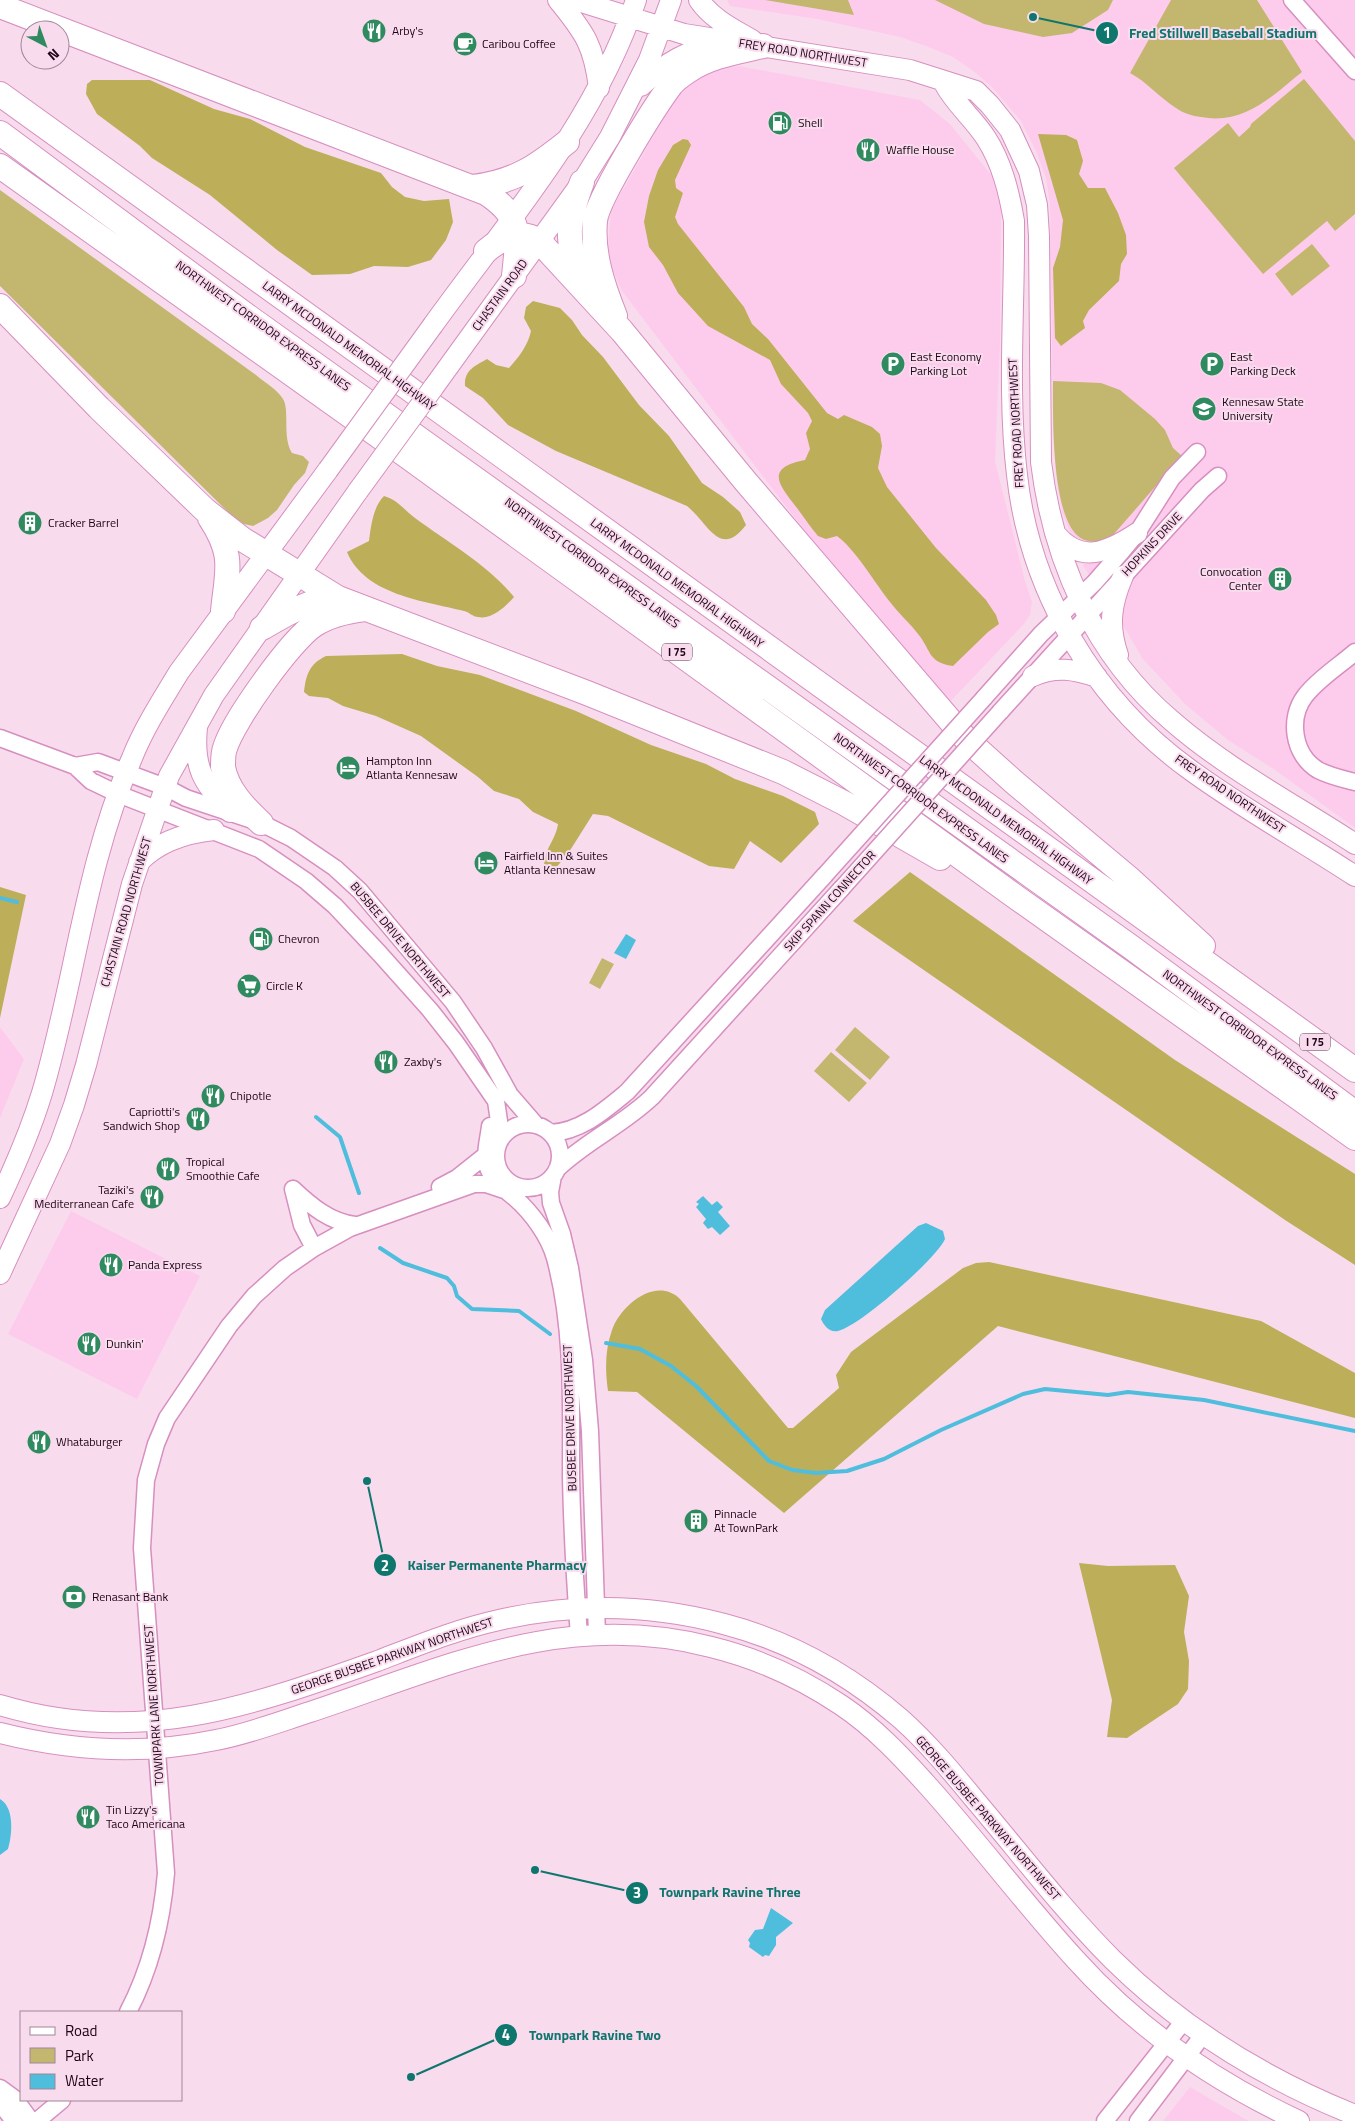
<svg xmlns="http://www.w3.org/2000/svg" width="1355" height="2121" font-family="'Titillium Web',sans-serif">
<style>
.built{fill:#fdccec}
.green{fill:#c3b76f}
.forest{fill:#bdae59}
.water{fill:#4fbddc}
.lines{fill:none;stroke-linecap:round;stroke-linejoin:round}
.stream{stroke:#4fbddc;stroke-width:4}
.minor-casing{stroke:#d68fbf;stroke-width:19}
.major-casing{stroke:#d68fbf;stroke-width:22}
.highway-casing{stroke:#d68fbf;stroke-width:26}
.minor{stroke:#fff;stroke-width:16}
.major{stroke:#fff;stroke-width:20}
.highway{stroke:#fff;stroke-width:24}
.minor-bridge-casing{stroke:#d68fbf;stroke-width:19;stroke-linecap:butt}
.major-bridge-casing{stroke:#d68fbf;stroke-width:22;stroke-linecap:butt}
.minor-bridge{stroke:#fff;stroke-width:16}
.major-bridge{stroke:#fff;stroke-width:20}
.labels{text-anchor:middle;stroke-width:4;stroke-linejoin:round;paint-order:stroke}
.shield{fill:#f9dbee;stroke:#5f4457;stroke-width:1}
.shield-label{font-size:11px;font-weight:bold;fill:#1d0416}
.poi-label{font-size:12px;fill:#1d0416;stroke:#f9dbee;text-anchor:start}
.street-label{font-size:12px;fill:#1d0416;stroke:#f9dbee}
.leader{fill:none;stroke:#0f766e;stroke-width:2}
.callout-dot{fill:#0f766e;stroke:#f9dbee;stroke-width:2}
.mark-label{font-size:15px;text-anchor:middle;font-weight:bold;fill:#fff}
.callout-label{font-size:14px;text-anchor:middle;font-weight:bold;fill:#0f766e;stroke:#f9dbee;stroke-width:4;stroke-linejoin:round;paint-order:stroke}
</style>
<rect width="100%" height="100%" fill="#f9dbee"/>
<path class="built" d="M727,0H1355V828L1275,770L1228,740L1185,704L1142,658L1123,625L1084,567L1062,512L1056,474L1053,431L1050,203L1046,178L1036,151L1021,121L992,87L976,73L953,57L926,46L900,37L817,19L730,6Z
M739,66L920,100L950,124L992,176L1001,208L1000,343L995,461L1025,581L1032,602L1030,615L1024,624L949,703L851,592L622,291L607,258L611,211L681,87L703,69Z
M0,1027L24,1059L0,1118Z
M71,1211L200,1276L137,1399L8,1334Z
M1190,2087L1247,2120L1248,2121H1163Z"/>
<path class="green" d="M765,0H848L854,15Z
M935,0H1113L1108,10L1072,33L1043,37L984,24Z
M1171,0H1257L1302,72C1271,97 1244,125 1201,117C1192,116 1183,113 1176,108C1160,98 1147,82 1130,73Z
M1304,79L1355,141V214L1335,231L1327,221L1263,274L1174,168L1228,123L1239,137L1250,127L1251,124Z
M0,190L256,375C264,382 278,390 283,399C290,410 282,437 292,453L303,456L309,462L305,473L294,485L277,510L268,518L253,526L244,524L232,516L0,286Z
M1312,244L1330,266L1292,296L1275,274Z
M1053,381L1101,383L1120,390L1155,419L1165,430L1173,448L1182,456L1107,542C1098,542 1085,543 1078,536C1051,513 1053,416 1053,381Z
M602,958L614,964L600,989L589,983Z
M855,1027L890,1057L870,1080L835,1050Z
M831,1052L867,1083L849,1102L814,1071Z"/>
<path class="forest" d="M92,80H150L214,109L250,119L305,147L381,173L392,187L405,197L424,201L449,199L453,222L446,240L431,260L408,267L374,266L350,274L312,275L277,250L210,195L152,158L140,146L97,114L86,94L87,84Z
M1038,134L1066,135L1077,140L1083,161L1079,174L1088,188H1105L1118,213L1126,235L1127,254L1121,264L1119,281L1089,310L1083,321L1085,328L1061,346L1055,338L1053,268L1060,247L1063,220Z
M683,139L688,140L691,145L675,180L676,188L683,193L675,217L678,224L744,307L752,324L768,339L827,413L838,419L844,415L872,427L880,434L882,446L878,468L887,487L936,548L986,600L996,615L999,624L988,632L953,666C927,662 932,651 918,634C910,623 899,614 890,602C875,583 855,549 837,536L826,539L818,536C810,527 804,517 797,508C779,485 764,468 805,460L810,449L806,433L812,421L808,413L781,384L770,360L708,326L678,293L663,265L649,247L644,222L649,196L658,170L673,145Z
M533,301L560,308L572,320L582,335L603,357L639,405L669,436L702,483L723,497L740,512L746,525C720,559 709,524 687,506L556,451L508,425L483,398L465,386C464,370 475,366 487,359L496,365L509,368C519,357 528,345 531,331L524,318L526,307Z
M384,496C398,500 404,510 415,518C449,543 488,565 514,597C505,607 492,620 478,617C473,617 469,612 464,611C424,601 365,595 347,552L369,541C371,526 373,507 384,496Z
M402,654L437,666L480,675L576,711L651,745L706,764L735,779L783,796L815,812L819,824L781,863L750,841L734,869L709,866L608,816L593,814L569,852L555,869L544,867C545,846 555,842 558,824L533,812L519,799L494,791L478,777L421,736L376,716L343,706L328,698L309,696L304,692C306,675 309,664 326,656Z
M910,872L1175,1060L1355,1174V1265L1285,1220L853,921Z
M0,887L26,895L0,1018Z
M989,1262L1261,1321L1355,1373V1418L998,1326L784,1513L637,1392L608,1391C605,1370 605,1350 612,1330C621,1305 656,1276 680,1299L788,1428H793L839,1388L836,1375L851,1352L963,1268L976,1263Z
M1079,1563L1108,1566L1175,1565L1189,1596L1184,1632L1189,1661L1188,1689L1178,1704L1127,1738L1107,1737L1112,1700Z"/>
<path class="water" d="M626,934L636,940L626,959L614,953Z
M703,1196L712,1205L717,1201L723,1207L718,1212L730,1226L720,1235L712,1227L708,1229L703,1223L706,1219L696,1207L699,1204L696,1202Z
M926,1223L943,1231L945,1239C937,1258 860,1326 838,1331C830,1333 824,1326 821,1319L825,1310L918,1226Z
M0,1799C15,1808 12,1835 8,1849L0,1855Z
M771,1908L793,1923L776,1937V1945L769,1956L765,1955L763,1957L749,1947L750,1943L748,1940L755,1930L763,1929Z"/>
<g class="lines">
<path class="stream" d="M0,898L17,902
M316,1117L340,1137L359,1193
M380,1248L403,1263L447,1278L454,1286L457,1296L472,1309L519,1311L550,1334
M606,1343L640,1349L671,1366L696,1386L769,1461L792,1470L816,1473L847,1471L884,1459L941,1430L1023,1394L1045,1389L1108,1395L1128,1392L1204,1400L1355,1431"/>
<defs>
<path id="minor" d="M1292,0L1355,71
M1355,652C1339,666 1318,679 1305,696C1288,718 1293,755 1318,770C1329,776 1343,779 1355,782
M984,698L1041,634L1095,582L1123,550L1137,533L1172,478L1197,452
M1000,712L1202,490L1218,476
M0,738L75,766L91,781L118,794L259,849L306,881L335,906L380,954L430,1010L456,1043L496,1101L499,1121L498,1143
M75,766L98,762L165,787L186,798L261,823L291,838L335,868L360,891L453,1002L484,1048L510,1095L536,1125
M496 1156a32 32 0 1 1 64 0a32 32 0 1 1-64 0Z
M490,1126C489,1138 484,1152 487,1164C491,1180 503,1188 515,1198C532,1213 549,1236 555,1258C574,1328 571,1405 571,1477C572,1529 575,1583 579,1636
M550,1133C580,1132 604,1111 627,1092L825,875
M557,1169C586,1141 623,1125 652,1097L842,888
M553,1176L550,1192L551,1203L562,1234L570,1268L584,1360L590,1431L597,1635
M440,1187L457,1178L491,1151
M293,1189C311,1206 330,1222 355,1225
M293,1189L302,1225L314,1248
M128,2012C151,1968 162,1922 166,1873L142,1548L146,1480L156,1444L167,1418L229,1326L254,1296L285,1268L314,1248L350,1228L474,1184H486L504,1190
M0,2088L15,2099L31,2121
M0,2103L14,2121
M37,2121L62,2100
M1105,2121L1183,2022
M1138,2121L1203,2035"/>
<path id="major" d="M558,0C585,33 594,46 599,88
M575,0L684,34L910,70L976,91L990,105L1010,130L1029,171L1037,205L1039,236L1041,462C1053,561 1095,656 1172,721C1227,769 1294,804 1355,844
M699,0C712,19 733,29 752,40
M944,83C955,104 973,118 986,138C1002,163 1009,192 1014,221C1015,305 1007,391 1017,475C1030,592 1094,700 1189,769C1242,808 1300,840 1355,876
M641,86C665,63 688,49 722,44
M433,325C508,221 595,123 636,0
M433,388L582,182L610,137L649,60L671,0
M1055,533C1080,565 1108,552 1137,533
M1118,655C1108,626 1111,604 1123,576
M1033,676C1056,666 1074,669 1097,677
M197,727C193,768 203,783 230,812
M139,862C159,841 185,833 214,830
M0,1198C16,1164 31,1129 42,1093C75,982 85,865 132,758C144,728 162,700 179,672L328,470
M0,1274L60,1144L74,1105L86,1065L132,884L169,776L214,695L358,491
M0,1705C138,1747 251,1706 380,1660C419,1645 458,1629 499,1620C574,1603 649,1604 724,1624C789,1641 850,1675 901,1719C928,1743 952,1772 975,1800C1020,1853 1063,1910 1113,1960C1182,2028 1265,2079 1355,2115
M0,1733C71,1751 144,1755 216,1740C248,1734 279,1722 310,1712C446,1667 563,1609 711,1647C756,1658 802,1679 841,1705C874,1727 902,1757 929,1787C979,1843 1024,1903 1075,1959C1137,2028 1215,2082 1299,2121"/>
<path id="highway" d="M0,6L486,193C523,217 518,235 514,276
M0,94L1355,1070
M0,133L243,313L1131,947L1355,1113
M0,166L404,454L1013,895L1355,1138
M473,187C514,182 536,167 567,142
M486,251C501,238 521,229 539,241L622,331L746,482L966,739L1015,783L1131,880L1203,946
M581,280C565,240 567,222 582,182
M0,306L99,408L205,510L242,539L338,598L587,693L783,772L844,803L940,858
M615,316C603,286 592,254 595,221C597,199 655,106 671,85C675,80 682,75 688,71C710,56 737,52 763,46
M210,518C235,556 227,570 223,611
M262,628C286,614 310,599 338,598
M261,823C245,808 227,790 223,767C223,761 223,753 225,748C233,721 291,640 314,625C329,615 348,611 365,609"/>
</defs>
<use href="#minor" class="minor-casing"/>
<use href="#major" class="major-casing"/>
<use href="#highway" class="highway-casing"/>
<use href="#minor" class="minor"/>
<use href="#major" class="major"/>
<use href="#highway" class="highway"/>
<defs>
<path id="minor-bridge" d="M825,875L984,698
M842,888L1000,712"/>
<path id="major-bridge" d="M328,470L433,325
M358,491L433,388"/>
</defs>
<use href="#minor-bridge" class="minor-bridge-casing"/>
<use href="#major-bridge" class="major-bridge-casing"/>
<use href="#minor-bridge" class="minor-bridge"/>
<use href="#major-bridge" class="major-bridge"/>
</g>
<defs>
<symbol id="restaurant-disc" viewBox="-11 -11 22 22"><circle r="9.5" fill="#2f8a60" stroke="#f9dbee"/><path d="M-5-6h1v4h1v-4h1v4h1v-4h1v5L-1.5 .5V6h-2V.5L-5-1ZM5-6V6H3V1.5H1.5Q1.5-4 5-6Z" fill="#fff"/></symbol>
<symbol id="cafe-disc" viewBox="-11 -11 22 22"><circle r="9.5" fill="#2f8a60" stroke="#f9dbee"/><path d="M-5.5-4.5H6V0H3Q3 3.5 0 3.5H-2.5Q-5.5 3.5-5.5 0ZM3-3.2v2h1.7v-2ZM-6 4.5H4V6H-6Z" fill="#fff"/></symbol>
<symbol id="fuel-disc" viewBox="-11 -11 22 22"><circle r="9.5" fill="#2f8a60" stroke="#f9dbee"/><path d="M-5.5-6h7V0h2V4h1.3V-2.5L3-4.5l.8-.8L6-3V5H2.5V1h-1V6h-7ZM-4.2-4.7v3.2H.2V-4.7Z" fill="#fff"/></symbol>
<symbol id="parking-disc" viewBox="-11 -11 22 22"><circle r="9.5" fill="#2f8a60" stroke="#f9dbee"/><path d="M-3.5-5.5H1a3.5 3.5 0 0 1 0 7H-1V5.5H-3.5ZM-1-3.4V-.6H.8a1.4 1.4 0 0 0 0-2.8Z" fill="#fff"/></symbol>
<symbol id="university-disc" viewBox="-11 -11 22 22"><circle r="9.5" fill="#2f8a60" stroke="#f9dbee"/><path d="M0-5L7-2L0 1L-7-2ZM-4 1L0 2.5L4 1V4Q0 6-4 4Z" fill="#fff"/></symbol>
<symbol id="building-disc" viewBox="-11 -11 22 22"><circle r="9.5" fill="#2f8a60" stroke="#f9dbee"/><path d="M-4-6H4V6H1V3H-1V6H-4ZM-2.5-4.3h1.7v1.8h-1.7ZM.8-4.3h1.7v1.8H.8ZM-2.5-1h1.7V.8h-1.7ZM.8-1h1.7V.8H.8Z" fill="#fff"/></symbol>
<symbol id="hotel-disc" viewBox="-11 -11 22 22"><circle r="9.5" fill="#2f8a60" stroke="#f9dbee"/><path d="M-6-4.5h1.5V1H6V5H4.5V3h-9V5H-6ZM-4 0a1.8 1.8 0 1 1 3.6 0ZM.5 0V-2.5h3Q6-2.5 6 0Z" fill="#fff"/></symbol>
<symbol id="supermarket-disc" viewBox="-11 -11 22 22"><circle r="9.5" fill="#2f8a60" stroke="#f9dbee"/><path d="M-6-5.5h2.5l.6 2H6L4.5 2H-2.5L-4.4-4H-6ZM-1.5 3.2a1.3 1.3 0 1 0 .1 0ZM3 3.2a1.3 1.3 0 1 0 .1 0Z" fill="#fff"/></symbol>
<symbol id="bank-disc" viewBox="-11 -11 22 22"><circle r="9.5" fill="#2f8a60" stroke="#f9dbee"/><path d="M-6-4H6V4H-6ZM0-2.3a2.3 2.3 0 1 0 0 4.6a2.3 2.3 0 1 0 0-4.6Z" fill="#fff"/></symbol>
</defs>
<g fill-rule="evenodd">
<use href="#restaurant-disc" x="360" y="17" width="28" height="28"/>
<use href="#cafe-disc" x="451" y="30" width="28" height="28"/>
<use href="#fuel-disc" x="766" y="109" width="28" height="28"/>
<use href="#restaurant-disc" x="854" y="136" width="28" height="28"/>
<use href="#parking-disc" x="879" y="350" width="28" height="28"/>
<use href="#parking-disc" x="1198" y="350" width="28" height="28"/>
<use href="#university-disc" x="1190" y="395" width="28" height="28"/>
<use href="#building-disc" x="16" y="509" width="28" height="28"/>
<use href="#building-disc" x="1266" y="565" width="28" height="28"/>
<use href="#hotel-disc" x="334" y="754" width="28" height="28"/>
<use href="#hotel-disc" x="472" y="849" width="28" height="28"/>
<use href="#fuel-disc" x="247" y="925" width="28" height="28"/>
<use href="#supermarket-disc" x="235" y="972" width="28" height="28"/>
<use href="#restaurant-disc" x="372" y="1048" width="28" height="28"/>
<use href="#restaurant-disc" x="199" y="1082" width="28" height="28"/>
<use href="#restaurant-disc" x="184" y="1105" width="28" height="28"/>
<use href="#restaurant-disc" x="154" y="1155" width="28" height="28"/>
<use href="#restaurant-disc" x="138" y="1183" width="28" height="28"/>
<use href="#restaurant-disc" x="97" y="1251" width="28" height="28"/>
<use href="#restaurant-disc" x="75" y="1330" width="28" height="28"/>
<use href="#restaurant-disc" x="25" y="1428" width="28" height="28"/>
<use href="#building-disc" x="682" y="1507" width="28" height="28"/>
<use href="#bank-disc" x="60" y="1583" width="28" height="28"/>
<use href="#restaurant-disc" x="74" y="1803" width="28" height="28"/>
</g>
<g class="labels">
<g class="shield">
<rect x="662" y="643.5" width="30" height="17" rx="4"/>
<rect x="1300" y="1033.5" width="30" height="17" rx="4"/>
</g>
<g class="shield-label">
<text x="677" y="656">I 75</text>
<text x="1315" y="1046">I 75</text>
</g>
<g class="poi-label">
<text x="392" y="35">Arby's</text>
<text x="482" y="48">Caribou Coffee</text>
<text x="798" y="127">Shell</text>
<text x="886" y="154">Waffle House</text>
<text x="910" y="361">East Economy<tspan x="910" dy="14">Parking Lot</tspan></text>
<text x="1230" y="361">East<tspan x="1230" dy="14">Parking Deck</tspan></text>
<text x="1222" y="406">Kennesaw State<tspan x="1222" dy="14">University</tspan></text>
<text x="48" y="527">Cracker Barrel</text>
<text x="1262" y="576" text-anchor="end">Convocation<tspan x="1262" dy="14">Center</tspan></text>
<text x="366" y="765">Hampton Inn<tspan x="366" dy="14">Atlanta Kennesaw</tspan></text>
<text x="504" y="860">Fairfield Inn &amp; Suites<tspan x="504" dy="14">Atlanta Kennesaw</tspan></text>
<text x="278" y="943">Chevron</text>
<text x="266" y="990">Circle K</text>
<text x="404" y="1066">Zaxby's</text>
<text x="230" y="1100">Chipotle</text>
<text x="180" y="1116" text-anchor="end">Capriotti's<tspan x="180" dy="14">Sandwich Shop</tspan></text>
<text x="186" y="1166">Tropical<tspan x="186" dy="14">Smoothie Cafe</tspan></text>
<text x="134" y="1194" text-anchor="end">Taziki's<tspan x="134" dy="14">Mediterranean Cafe</tspan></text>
<text x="128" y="1269">Panda Express</text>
<text x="106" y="1348">Dunkin'</text>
<text x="56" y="1446">Whataburger</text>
<text x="714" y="1518">Pinnacle<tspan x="714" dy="14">At TownPark</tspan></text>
<text x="92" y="1601">Renasant Bank</text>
<text x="106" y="1814">Tin Lizzy's<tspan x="106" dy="14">Taco Americana</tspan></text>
</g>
<g class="street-label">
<text transform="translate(803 53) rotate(9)" y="4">FREY ROAD NORTHWEST</text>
<text transform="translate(500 295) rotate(-54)" y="4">CHASTAIN ROAD</text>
<text transform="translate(263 326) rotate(36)" y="4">NORTHWEST CORRIDOR EXPRESS LANES</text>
<text transform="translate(349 346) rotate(36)" y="4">LARRY MCDONALD MEMORIAL HIGHWAY</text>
<text transform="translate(1016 423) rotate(-93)" y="4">FREY ROAD NORTHWEST</text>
<text transform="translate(1152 544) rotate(-47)" y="4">HOPKINS DRIVE</text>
<text transform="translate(592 563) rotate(36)" y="4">NORTHWEST CORRIDOR EXPRESS LANES</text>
<text transform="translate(677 583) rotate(36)" y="4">LARRY MCDONALD MEMORIAL HIGHWAY</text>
<text transform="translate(1230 794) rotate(34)" y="4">FREY ROAD NORTHWEST</text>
<text transform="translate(921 798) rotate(36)" y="4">NORTHWEST CORRIDOR EXPRESS LANES</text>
<text transform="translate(1006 820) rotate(36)" y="4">LARRY MCDONALD MEMORIAL HIGHWAY</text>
<text transform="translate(830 901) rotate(-48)" y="4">SKIP SPANN CONNECTOR</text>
<text transform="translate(126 912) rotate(-74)" y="4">CHASTAIN ROAD NORTHWEST</text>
<text transform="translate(400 940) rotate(50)" y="4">BUSBEE DRIVE NORTHWEST</text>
<text transform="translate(1250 1035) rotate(36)" y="4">NORTHWEST CORRIDOR EXPRESS LANES</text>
<text transform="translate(570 1418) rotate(-92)" y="4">BUSBEE DRIVE NORTHWEST</text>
<text transform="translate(392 1656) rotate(-19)" y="4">GEORGE BUSBEE PARKWAY NORTHWEST</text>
<text transform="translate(154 1705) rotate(-94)" y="4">TOWNPARK LANE NORTHWEST</text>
<text transform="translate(988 1818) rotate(49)" y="4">GEORGE BUSBEE PARKWAY NORTHWEST</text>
</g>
</g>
<path class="leader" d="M1033 17L1107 33M367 1481L385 1565M535 1870L637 1893M411 2077L506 2035"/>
<g class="callout-dot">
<circle cx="1033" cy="17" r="5"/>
<circle cx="367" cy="1481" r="5"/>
<circle cx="535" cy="1870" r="5"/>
<circle cx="411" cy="2077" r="5"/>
<circle cx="1107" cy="33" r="12"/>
<circle cx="385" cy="1565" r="12"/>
<circle cx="637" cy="1893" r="12"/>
<circle cx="506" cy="2035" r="12"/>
</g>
<g class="mark-label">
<text x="1107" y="38">1</text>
<text x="385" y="1571">2</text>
<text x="637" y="1898">3</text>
<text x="506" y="2040">4</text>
</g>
<g class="callout-label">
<text x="1223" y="38">Fred Stillwell Baseball Stadium</text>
<text x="497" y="1570">Kaiser Permanente Pharmacy</text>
<text x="730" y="1897">Townpark Ravine Three</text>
<text x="595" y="2040">Townpark Ravine Two</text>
</g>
<rect x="20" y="2011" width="162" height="90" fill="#f9dbee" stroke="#a18598"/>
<rect x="30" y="2027" width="25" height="8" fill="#ffffff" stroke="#a18598"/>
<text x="65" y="2036" font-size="15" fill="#1d0416">Road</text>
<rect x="30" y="2048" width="25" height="15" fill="#c3b76f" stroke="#a18598"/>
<text x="65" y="2061" font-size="15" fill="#1d0416">Park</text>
<rect x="30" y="2074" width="25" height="15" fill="#4fbddc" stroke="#a18598"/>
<text x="65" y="2086" font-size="15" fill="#1d0416">Water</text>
<g transform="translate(45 45) rotate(139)"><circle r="24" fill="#f9dbee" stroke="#a18598"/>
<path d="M0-4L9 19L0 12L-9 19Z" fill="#2f8a60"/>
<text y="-8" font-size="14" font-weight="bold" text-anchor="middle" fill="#1d0416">N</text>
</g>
</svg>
